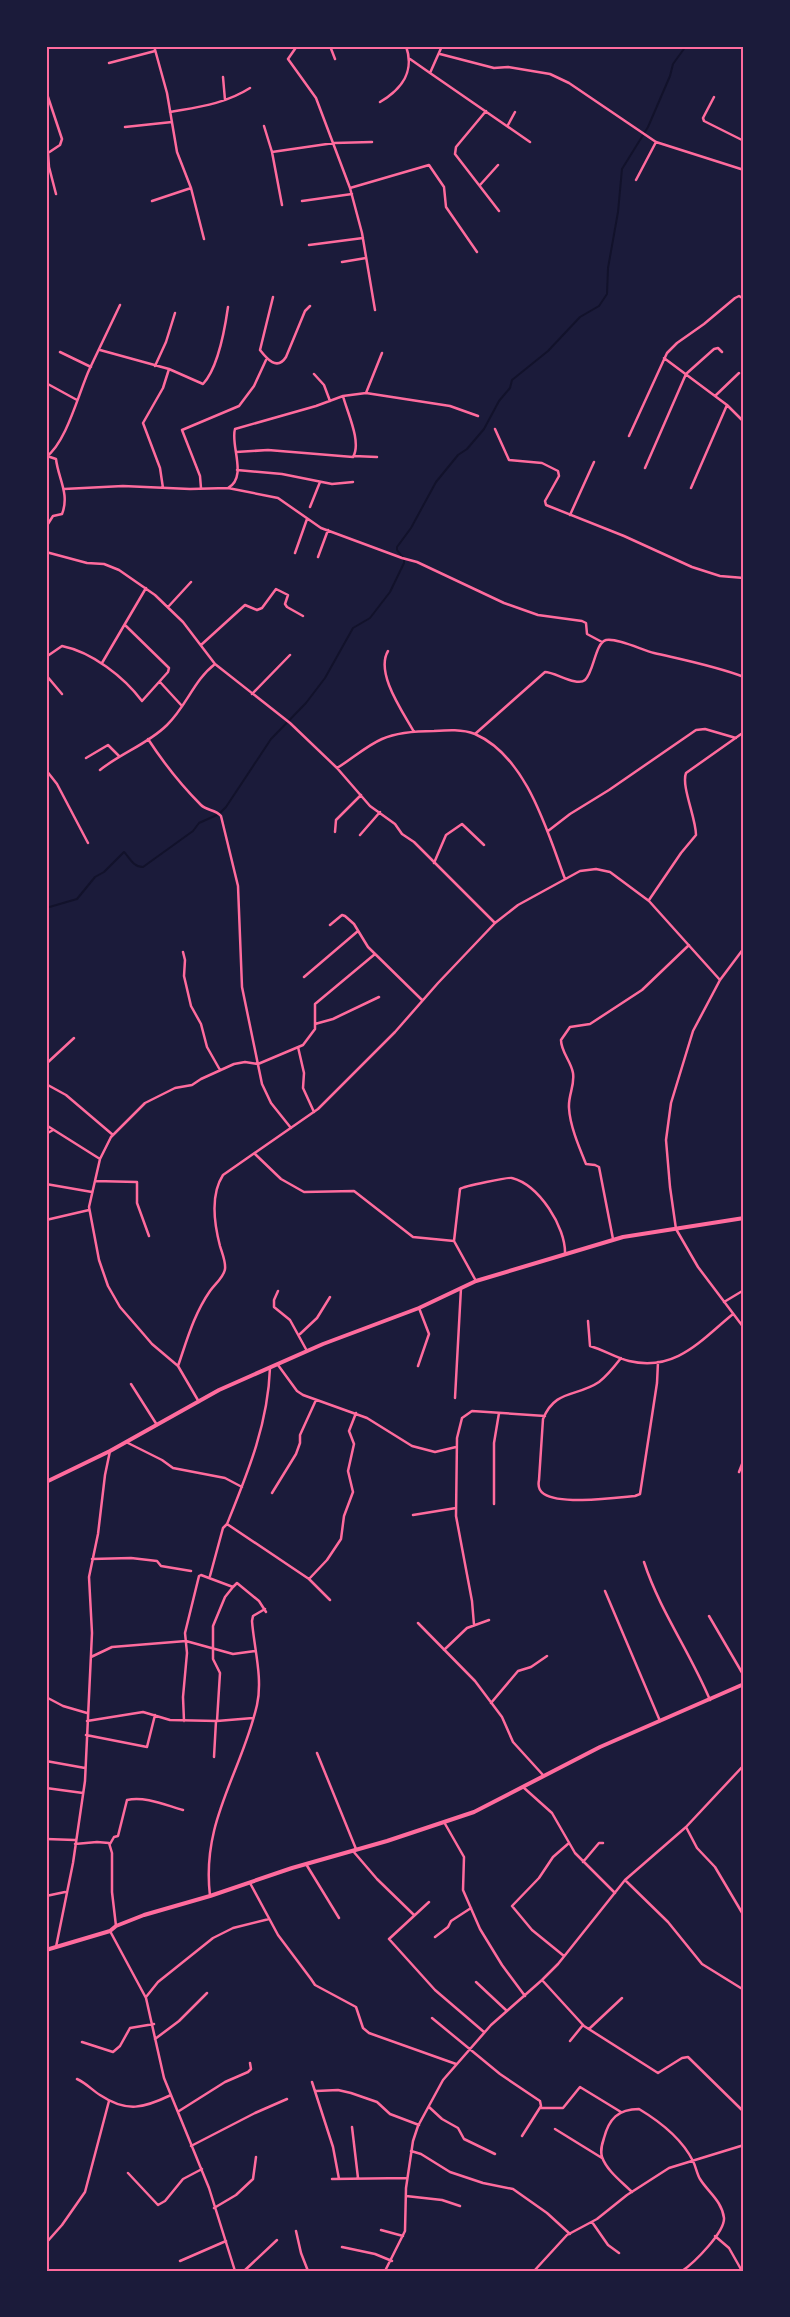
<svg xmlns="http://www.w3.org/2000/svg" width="790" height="2317" font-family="'Fira Sans',sans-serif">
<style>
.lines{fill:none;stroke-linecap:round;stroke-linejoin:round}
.stream{stroke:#12122b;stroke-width:2}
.minor{stroke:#ff6b9d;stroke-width:2.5}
.tertiary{stroke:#ff6b9d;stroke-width:4}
.neatline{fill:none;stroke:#ff6b9d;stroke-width:2}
</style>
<rect width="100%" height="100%" fill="#1b1b3a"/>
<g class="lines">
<path class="stream" d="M46,908L77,899L95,877L104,872L124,852C130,858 133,867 143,867L193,831L199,823L219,814L226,807L271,739L306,703L325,678L353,628L370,618L390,592L404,563V559L397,550V547L411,528L436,482L458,455L467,449L484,429L499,401L510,388L512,380L548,351L580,317L599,306L607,294L608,268L618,212L622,169L648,127L670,76L673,64L686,46"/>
<path class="minor" d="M154,46L167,93L177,152L191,188L204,239
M297,46L288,59L316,98L350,188L362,233L375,310
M330,46L335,59
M440,54L494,68L508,67L550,74L569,83L656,142L744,170
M410,59L430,73L442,46
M109,63L155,51
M430,73L530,142
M223,77L225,100
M46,91L62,139L60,145L48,153L49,167L56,194
M714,97L703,118L704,121L744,141
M380,102C402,89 415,72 406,46
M486,111L456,147L455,154L499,211
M170,112C198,107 225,104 250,88
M508,125L515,112
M264,126L272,152
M125,127L172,122
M636,180L656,142
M480,185L498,165
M350,188L429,165L444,187L446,207L477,252
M152,201L191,188
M302,201L352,194
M282,205L272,152L334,143L372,142
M309,245L363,238
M342,262L366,258
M273,297L260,350C267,359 277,371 286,357L305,311L310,306
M100,350L169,369L203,384C218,368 225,328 228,307
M60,352L91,367
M664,358L727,405L744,422
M155,366L166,342L175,313
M314,374L324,385L330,401
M46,383L77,400
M366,393L450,406L478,416
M715,396L739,373
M495,429L509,460L542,463L558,471L559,476L545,501L546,505L624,536L692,567L720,576L744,578
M629,436L667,353L677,343L704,324L735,298L739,296L744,299
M236,452L268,450L353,457C362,442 347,412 343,396
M354,456L377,457
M46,457C67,442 79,391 90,368C100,347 110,326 120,305
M645,468L686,374L714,349L718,348L722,352
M237,470L282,474L332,484L353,482
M163,488L160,468L143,423L163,388L169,369
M201,488L200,476L182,430L239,406L254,386L266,360
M228,488L278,498L321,528L402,558L417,562L504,603L538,615L582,621L586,623L587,634L602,642
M691,488L727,405
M64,489L123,486L190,489L228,488C248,477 230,445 235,429L316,406L343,396L366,393L382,353
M310,507L320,482
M570,515L594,462
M46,527L53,516L62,514C70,494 58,478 56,459L47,456
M46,552L87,563L104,564L119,570L155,595L183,622L215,664L290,723L337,768L370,806L395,824L402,834L414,842L495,923
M295,553L307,519
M318,557L328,530
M168,607L191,582
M201,645L245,605L257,610L262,608L276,589L288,595L285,604L287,607L303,616
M388,651C375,673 403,712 414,732
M46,657L62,646C92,652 124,677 142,701L168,672L169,668L125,625
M102,663L146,588
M46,675L62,694
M160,682L182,706
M252,694L290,655
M475,734L545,672C555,672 577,687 585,680C594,672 595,643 606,640C618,638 642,650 654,653C684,660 715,666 744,677
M148,739C163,762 181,785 201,805C207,811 215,809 221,816L238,886L242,987L262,1084L271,1103L291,1128
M86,758L108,745L119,756
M337,768C352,759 366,746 382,739C398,732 417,731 434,731C448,730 462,729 475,734C527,757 547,831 565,879
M46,770L57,784L88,843
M100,770C121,753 148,744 167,725C186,707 194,680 215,664
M548,831L570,814L609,790L696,730L705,729L736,738
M335,832L336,820L361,795
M360,835L380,812
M434,863L446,835L462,824L484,845
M649,900L681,853L696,835C696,818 681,786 686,773L744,732
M330,925L342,915L345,916L354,924L368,947L422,1000
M744,948L720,980L693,1031L671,1103L666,1140L670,1187L676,1229L698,1267L744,1328
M183,952L185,960L184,976L191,1006L201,1024L207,1047L220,1070
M304,977L358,931
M315,1024L333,1019L379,997
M298,1047L304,1073L303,1088L314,1112
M46,1064L74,1038
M46,1084L66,1095L113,1135
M46,1125L100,1159
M46,1134L53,1130
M255,1154L281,1179L304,1192L354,1191L413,1237L454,1241L476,1281
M95,1181L137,1182V1203L149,1236
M46,1184L92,1192
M46,1220L89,1210
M613,1239L599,1167L595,1165L586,1164C579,1147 570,1126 569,1108C568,1095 575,1086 573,1073C571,1061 561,1052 561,1040L570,1027L590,1024L642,990L689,945
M454,1241L460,1189C464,1186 509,1177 512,1178C539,1185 566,1227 565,1254
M278,1291L274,1300V1307L290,1320L307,1351
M724,1302L744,1290
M588,1321L590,1346C604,1350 616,1358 629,1361C676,1372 701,1340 733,1314
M300,1334L317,1318L330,1297
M621,1358C614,1367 608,1375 599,1382C577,1397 555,1389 543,1419L539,1480C538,1485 539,1491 544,1494C561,1505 614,1498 635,1496L640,1494L657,1383L658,1362
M278,1365L297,1391L303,1395L367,1418L412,1446L435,1452L456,1447
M178,1366C187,1340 194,1314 210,1291C215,1284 224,1277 225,1269C226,1262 222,1253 220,1246C214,1223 210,1195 223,1175L318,1109L395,1032L438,983L495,923L518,905L580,871L596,869L610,872L649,901L720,980
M418,1366L429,1334L419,1308
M270,1368C268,1424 248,1472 227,1524L309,1579L330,1600
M131,1384L157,1425
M455,1398L461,1288
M199,1402L178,1366L152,1344L140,1330L120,1307L108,1286L99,1260L89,1207L100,1159L111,1137L145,1103L175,1088L192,1085L201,1079L234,1064L245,1062L258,1064L303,1045L315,1029V1004L375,954
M126,1442L162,1460L173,1468L225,1478L242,1487
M739,1472L744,1459
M272,1493L296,1454L300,1443V1435L316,1400
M494,1504V1443L499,1413
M413,1515L456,1508
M92,1559L131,1558L157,1561L161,1566L191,1571
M644,1562C660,1611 690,1652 710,1700
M210,1576L223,1528L227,1524
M309,1579L327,1560L341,1539L344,1516L353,1492L348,1471L354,1444L349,1431L356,1413
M605,1591L660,1721
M709,1616L744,1676
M418,1623L475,1681L502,1717L513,1742L543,1775
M474,1625L472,1601L456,1516L457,1438L462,1418L472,1411L545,1416
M444,1650L467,1628L489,1620
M91,1657L112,1647L186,1641L233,1654L255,1651
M46,1697L63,1706L87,1713
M491,1703L518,1671L531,1667L547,1656
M87,1721L143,1712L170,1720L217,1721L253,1718
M184,1721L183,1697L187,1653L185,1633L199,1576L201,1575L233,1587L237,1583L259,1601L266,1612
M217,1721L220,1673L213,1659V1626L225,1597L233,1587
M86,1735L147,1747L155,1715
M317,1753L356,1849
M214,1757L216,1721
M46,1761L85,1768
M523,1787L552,1813L575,1853L615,1893
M46,1788L83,1793
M444,1822L464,1857L463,1890L480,1929L502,1965L525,1996
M686,1827L697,1848L715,1867L744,1916
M46,1839L75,1840
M75,1844L97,1842L109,1843L112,1853V1892L116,1926
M110,1844L114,1837L118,1836L127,1800C145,1796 165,1805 183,1810
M353,1851L377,1879L414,1915
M583,1862L599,1843H603
M306,1864L339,1918
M625,1880L668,1922L702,1964L744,1990
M250,1883L278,1935L311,1979L315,1985L356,2007L363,2028L369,2033L456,2064
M46,1896L65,1892
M210,1896C201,1821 241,1774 257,1705C263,1678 254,1648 252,1621L253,1616L265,1609
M429,1902L389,1939L435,1990L484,2032
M110,1931L146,1998L164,2078L209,2188L235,2271
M435,1937L448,1927L451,1921L471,1908
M56,1947L73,1863L85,1781L92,1633L89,1577L98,1534L105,1475L110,1451
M564,1956L532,1930L512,1906L539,1878L553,1857L569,1843
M542,1980L584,2026L658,2073L682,2058L688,2057L744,2112
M476,1982L507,2011
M146,1997L158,1982L213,1938L233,1928L269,1919
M432,2018L500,2074L540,2101L541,2106L522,2136
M589,2029L622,1998
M155,2039L179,2021L207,1993
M570,2041L583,2025
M82,2042L113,2052L120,2046L130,2028L154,2024
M77,2079C86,2083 92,2090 100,2095C127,2113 144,2108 171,2095
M312,2082L333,2147L339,2179
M316,2091L338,2090L351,2093L377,2102L390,2114L419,2125
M429,2107L442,2119L458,2128L464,2139L495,2154
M540,2108H563L580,2087L621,2112
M179,2111L225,2082L248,2072L251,2069L250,2063
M352,2127L358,2178
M555,2129L602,2158
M191,2146L255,2113L287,2099
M411,2151L421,2154L450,2172L483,2183L513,2189L547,2213L570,2234
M128,2173L158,2205L165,2201L183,2179L202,2169
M332,2179L407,2178
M632,2192C622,2182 607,2171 602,2157C600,2150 602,2144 604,2138C609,2119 618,2109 639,2109C659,2121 682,2139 693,2161C696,2167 697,2174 700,2179C708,2192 722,2201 724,2218C725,2232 694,2263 682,2271
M406,2196L442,2200L460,2206
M214,2208L236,2195L253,2179L256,2157
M592,2222L608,2245L619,2253
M381,2230L403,2236
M296,2231L301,2253L308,2271
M715,2236L729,2248L742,2271
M46,2243L62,2225L85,2192L109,2101
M342,2247L375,2254L392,2261
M180,2261L226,2241
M244,2271L277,2240
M385,2271L405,2231L406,2188L413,2141L418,2126L443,2080L491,2025L542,1980L558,1964L625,1880L686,1827L744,1765
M534,2271L567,2235L597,2219L627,2195L669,2168L744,2145"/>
<path class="tertiary" d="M46,1482L110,1451L219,1390L323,1344L419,1308L476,1281L623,1237L744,1218
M46,1950L110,1931L116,1926L144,1915L210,1896L292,1868L387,1841L474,1812L600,1747L744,1684"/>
</g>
<rect width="790" height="2317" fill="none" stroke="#1b1b3a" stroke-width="95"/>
<rect x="48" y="48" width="694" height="2222" class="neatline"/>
</svg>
